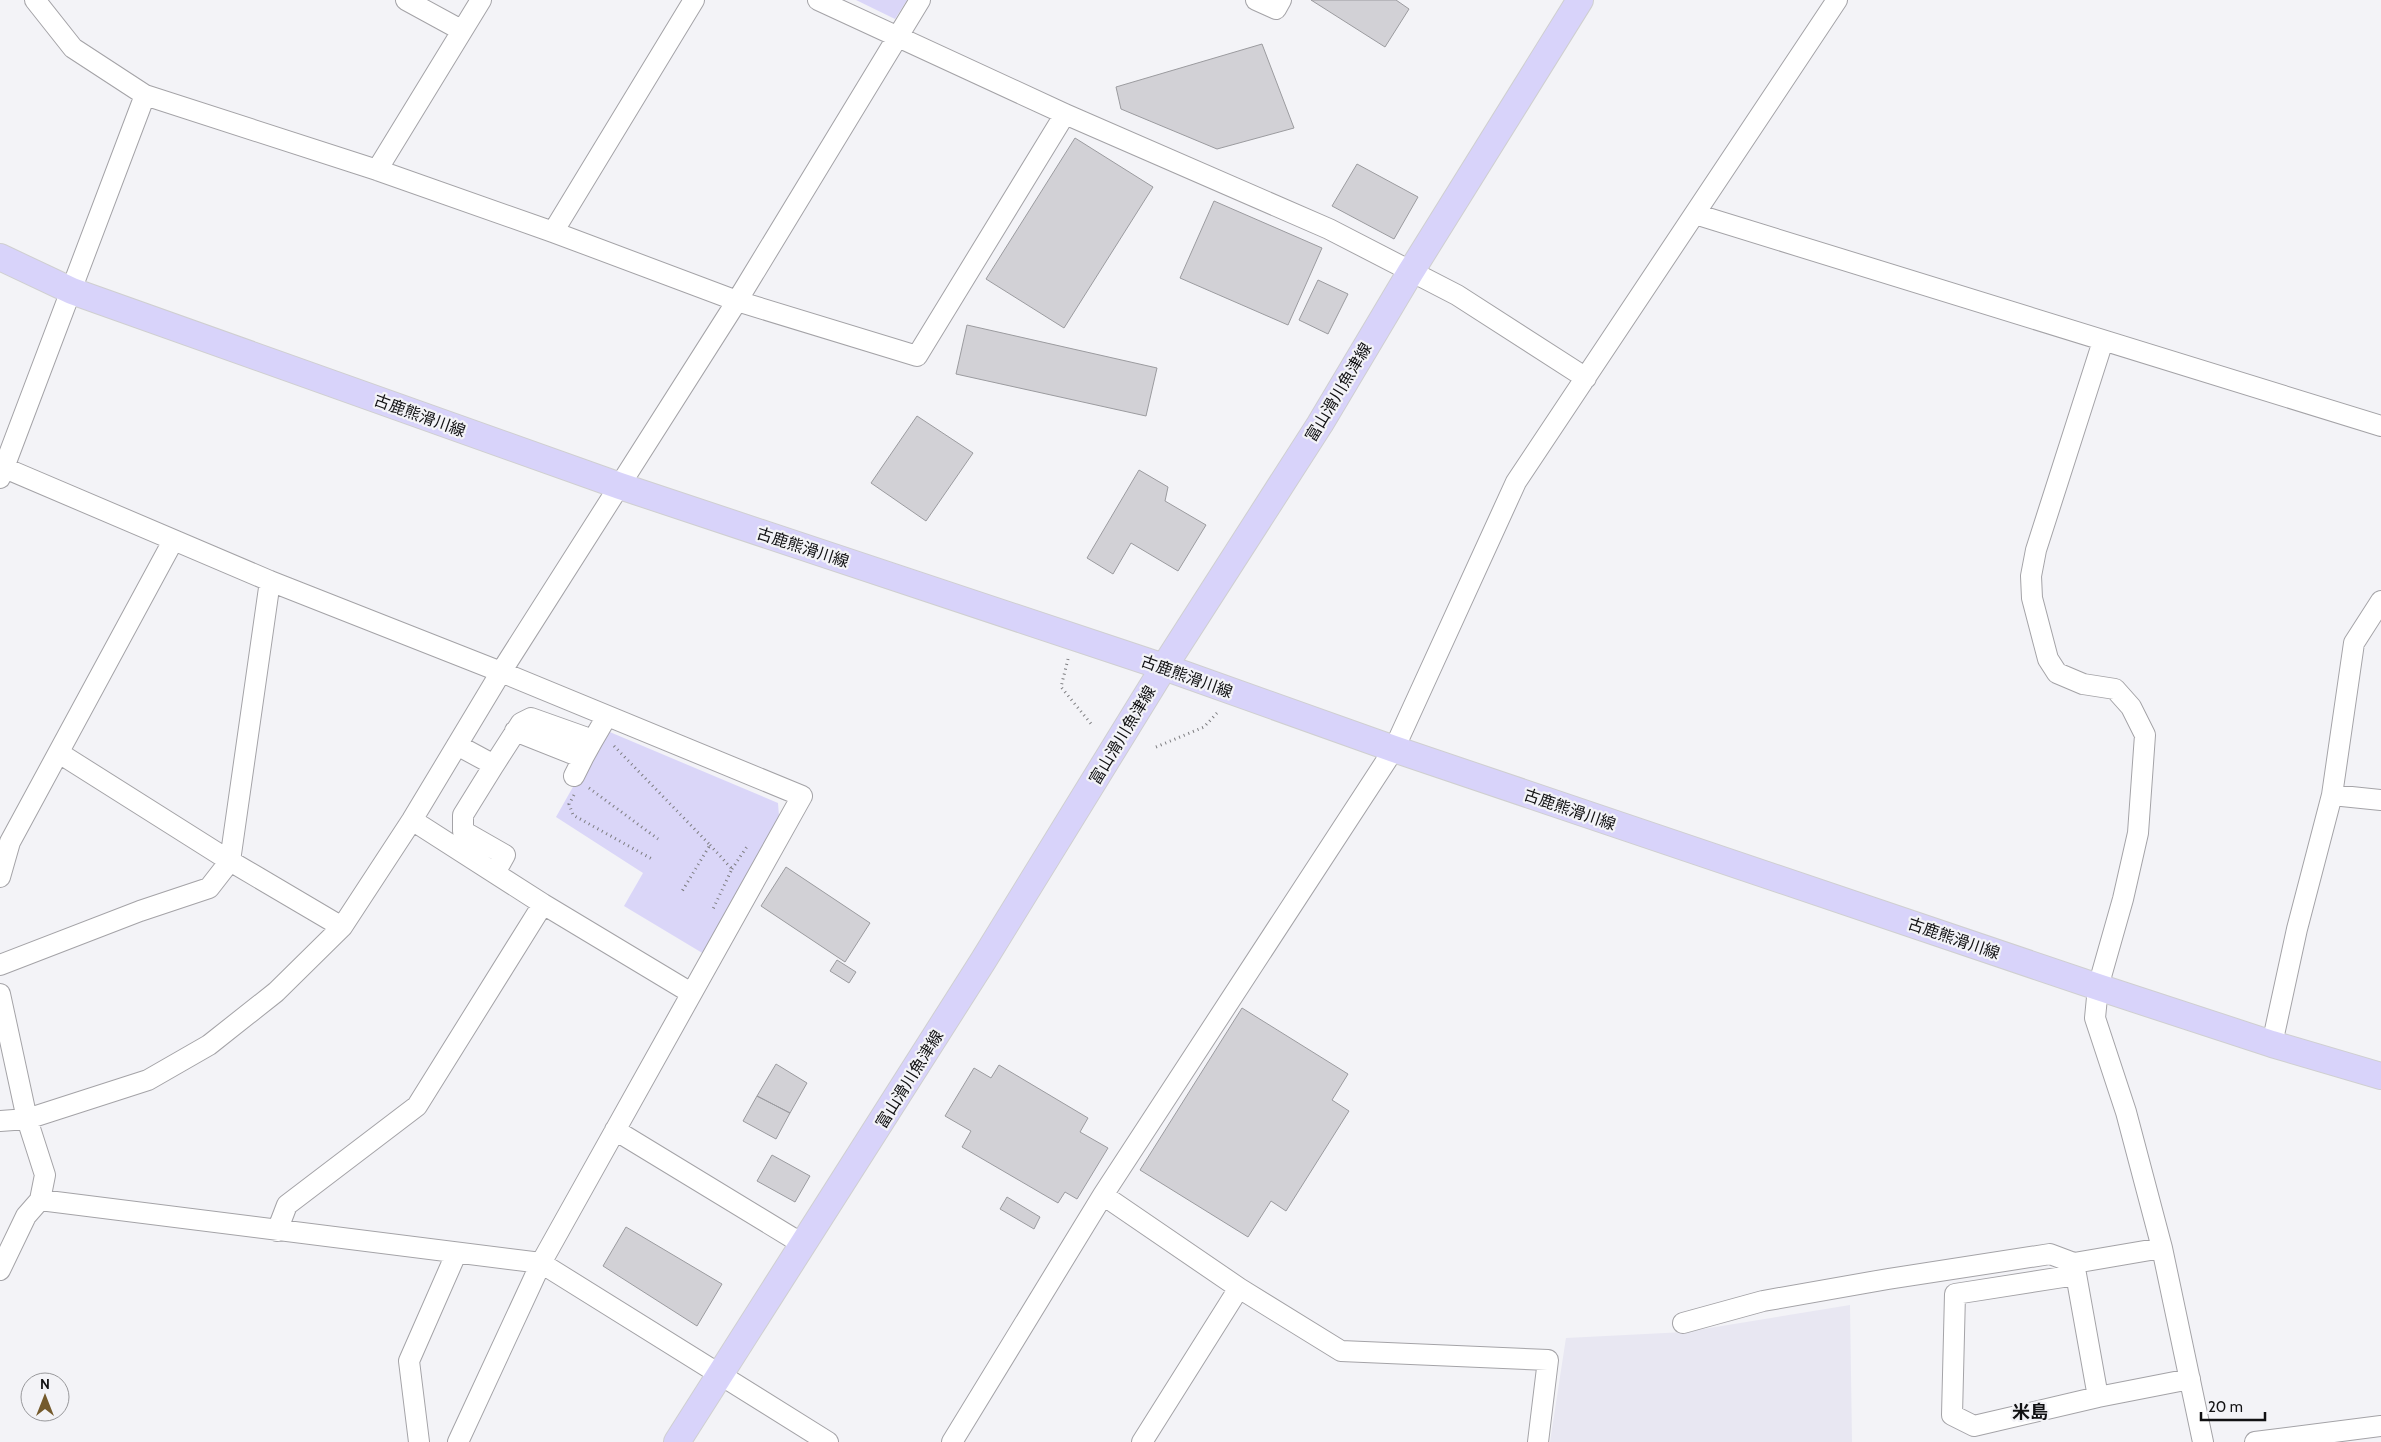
<svg xmlns="http://www.w3.org/2000/svg" width="2381" height="1442" font-family="Cabin,'Noto Sans JP',sans-serif">
<style>
.built{fill:#e8e7f2}
.green{fill:#dad6f8}
.building{fill:#d2d1d6;stroke:#9b9b9f}
.lines{fill:none;stroke-linecap:round;stroke-linejoin:round}
.minor-casing{stroke:#a4a3a7;stroke-width:22}
.major-casing{stroke:#cfcfd0;stroke-width:28}
.path{stroke:#7c7c7f;stroke-width:3;stroke-dasharray:1 4;stroke-linecap:butt}
.minor{stroke:#fff;stroke-width:20}
.major{stroke:#d8d3fa;stroke-width:26}
.labels{text-anchor:middle;stroke-width:4.5;stroke-linejoin:round;paint-order:stroke}
.street-label{font-size:16px;fill:#111113;stroke:#f3f3f7}
.neighbourhood-label{font-size:18px;font-weight:bold;fill:#111113;stroke:#f3f3f7}
</style>
<rect width="100%" height="100%" fill="#f3f3f7"/>
<path class="built" d="M1850,1305L1852,1442H1550L1566,1338L1685,1332Z"/>
<path class="green" d="M856,0H907L895,19Z
M605,730L778,803L779,816L704,954L624,906L643,873L556,817Z"/>
<path class="building" d="M1311,0H1396L1409,9L1385,47Z
M1262,44L1294,128L1217,149L1121,109L1116,87Z
M1075,138L1153,187L1064,328L986,279Z
M1357,164L1418,197L1394,239L1332,206Z
M1214,201L1322,248L1288,325L1180,278Z
M1318,280L1348,294L1328,334L1299,320Z
M967,325L1157,368L1146,416L956,374Z
M917,416L973,453L926,521L871,483Z
M1139,470L1168,487L1165,501L1206,525L1178,571L1131,543L1113,574L1087,558Z
M786,867L870,923L845,962L761,906Z
M837,960L856,972L849,983L830,971Z
M1242,1008L1348,1074L1332,1100L1349,1111L1286,1211L1271,1201L1248,1237L1140,1170Z
M776,1064L807,1083L790,1113L757,1096Z
M999,1065L1088,1118L1080,1132L1108,1148L1077,1199L1065,1192L1058,1203L962,1147L971,1131L945,1116L974,1068L991,1078Z
M757,1096L790,1113L776,1139L743,1121Z
M772,1155L810,1176L795,1202L757,1181Z
M1007,1197L1040,1217L1034,1229L1000,1209Z
M626,1227L722,1284L697,1326L603,1266Z"/>
<g class="lines">
<defs>
<path id="minor" d="M35,0L73,48L145,95L377,170L553,232L737,301L917,356L1065,114
M406,0L461,30
M818,0L1065,114L1329,229L1457,295L1586,378
M1256,0L1276,9L1281,0
M377,170L481,0
M1695,214L2381,426
M553,232L694,0
M2103,341L2036,550L2031,576L2032,598L2048,659L2057,673L2083,684L2115,689L2131,707L2145,735L2138,833L2123,899L2098,987L2095,1018L2126,1112L2162,1248L2203,1442
M0,466L270,581L501,672L802,796L541,1263L458,1442
M0,478L145,95
M515,731L583,758L593,740
M457,745L494,765L463,815V831L505,855L495,873
M59,753L230,861L342,927
M494,765L521,723L531,718L593,740L607,716
M574,776L583,758
M2332,795L2381,800
M412,820L543,904L691,993
M0,877L10,842L173,541
M0,965L140,911L209,888L230,861L270,581
M0,994L27,1119L45,1175L40,1200L26,1216L0,1270
M2272,1044L2297,929L2332,795L2354,643L2381,601
M0,1121L27,1119L148,1080L209,1045L276,992L342,927L412,820L501,672L737,301L920,0
M615,1130L804,1245
M1103,1195L1239,1288L1341,1351L1548,1360L1538,1442
M40,1200L541,1263L828,1442
M277,1231L287,1205L417,1106L543,904
M2162,1248L2074,1263L2098,1397L2190,1379
M2076,1275L1955,1294L1952,1415L1974,1426L2098,1397
M1683,1323L1763,1301L1888,1279L2050,1254L2074,1263
M419,1442L409,1361L456,1254
M952,1442L1103,1195L1394,749L1516,482L1837,0
M1142,1442L1239,1288
M2255,1442L2381,1426"/>
<path id="major" d="M0,257L72,291L620,486L1164,667L1394,749L2098,987L2272,1044L2381,1076
M677,1442L983,961L1164,667L1320,424L1410,273L1580,0"/>
</defs>
<use href="#minor" class="minor-casing"/>
<use href="#major" class="major-casing"/>
<path class="path" d="M1068,659L1061,687L1092,725
M614,746L710,845L681,893
M1156,747L1204,727L1218,712
M589,788L658,839
M574,795L569,804L573,815L652,859
M710,845L732,869L713,909
M732,869L748,845"/>
<use href="#minor" class="minor"/>
<use href="#major" class="major"/>
</g>
<g class="labels">
<g class="street-label">
<text transform="translate(1338 392) rotate(-59)" y="6">富山滑川魚津線</text>
<text transform="translate(420 415) rotate(20)" y="6">古鹿熊滑川線</text>
<text transform="translate(803 547) rotate(18)" y="6">古鹿熊滑川線</text>
<text transform="translate(1187 676) rotate(20)" y="6">古鹿熊滑川線</text>
<text transform="translate(1122 735) rotate(-59)" y="6">富山滑川魚津線</text>
<text transform="translate(1570 809) rotate(19)" y="6">古鹿熊滑川線</text>
<text transform="translate(1954 938) rotate(19)" y="6">古鹿熊滑川線</text>
<text transform="translate(909 1079) rotate(-58)" y="6">富山滑川魚津線</text>
</g>
<g class="neighbourhood-label">
<text x="2030" y="1418">米島</text>
</g>
</g>
<g transform="translate(45 1397)"><circle r="24" fill="#f3f3f7" stroke="#99999c"/>
<path d="M0-4L9 19L0 12L-9 19Z" fill="#745a2c"/>
<text y="-8" font-size="14" font-weight="bold" text-anchor="middle" fill="#111113">N</text>
</g>
<path d="M2201 1412v8h64v-8" fill="none" stroke="#111113" stroke-width="2.5"/>
<text x="2208" y="1412" font-size="15" fill="#111113" stroke="#f3f3f7" stroke-width="4" paint-order="stroke">20 m</text>
</svg>
